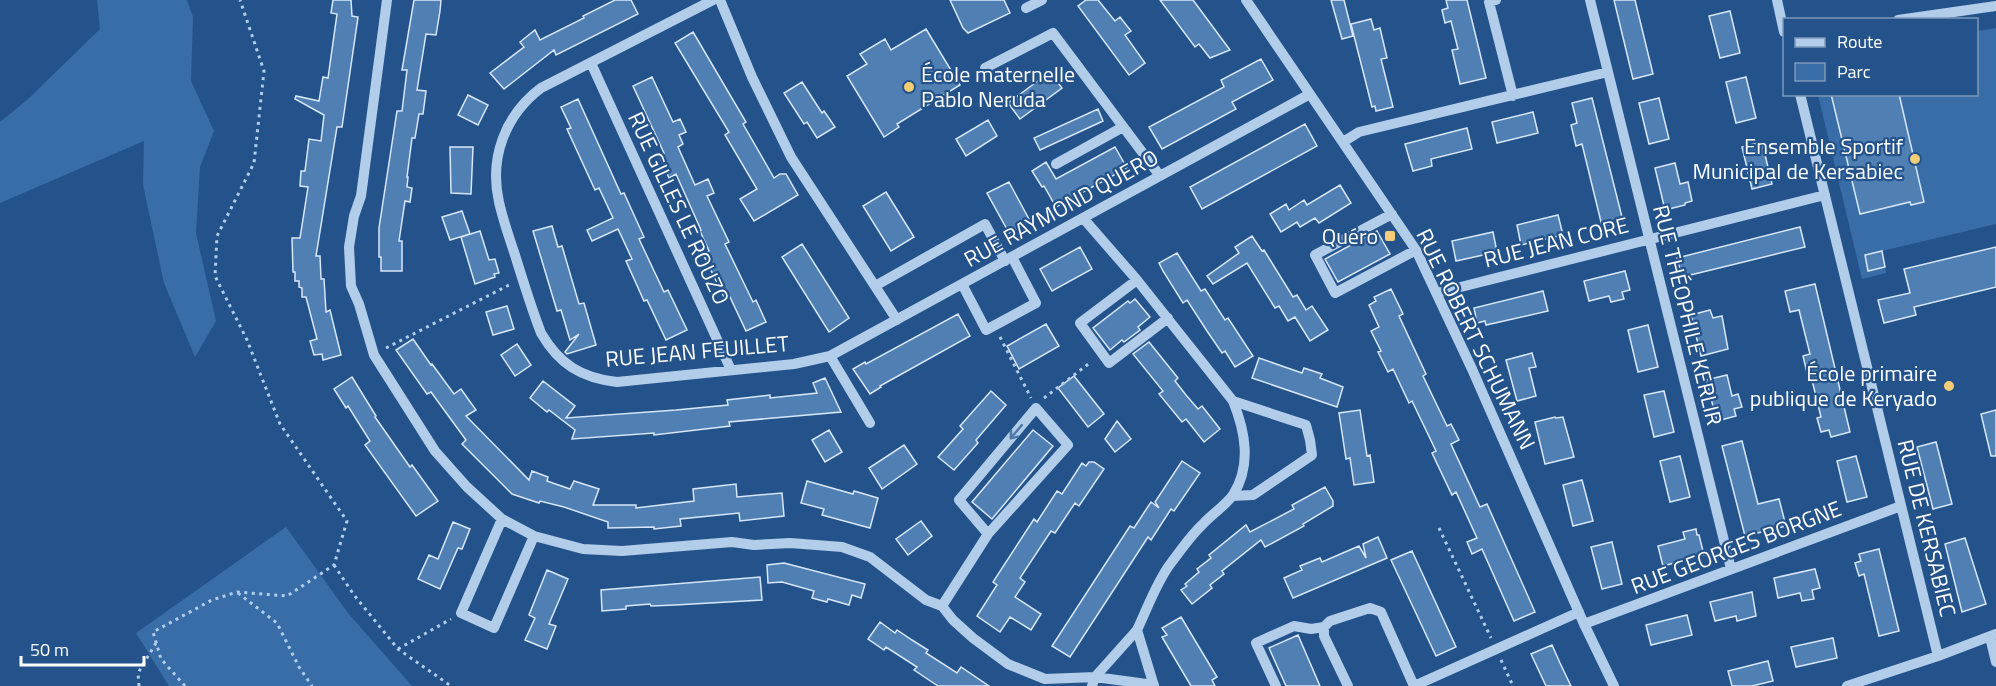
<svg xmlns="http://www.w3.org/2000/svg" width="1996" height="686" font-family="'Titillium Web',sans-serif">
<style>
.green{fill:#386da8}
.building{fill:#507fb4;stroke:#d7e6f8;stroke-width:1.5}
.lines{fill:none;stroke-linecap:round;stroke-linejoin:round}
.path{stroke:#b2cdea;stroke-width:3;stroke-dasharray:3 4.5;stroke-linecap:butt}
.minor{stroke:#b2cdea;stroke-width:10}
.oneway{stroke:#4f78a8}
.poi-dot{fill:#f5cd76;stroke:#24538b;stroke-width:2}
.labels{text-anchor:middle;stroke-width:4.5;stroke-linejoin:round;paint-order:stroke}
.poi-label{font-size:22px;fill:#fff;stroke:#24538b;text-anchor:end}
.street-label{font-size:22px;fill:#fff;stroke:#24538b}
</style>
<rect width="100%" height="100%" fill="#24538b"/>
<path class="green" d="M97,0H187L193,17L191,81L214,131L200,167L196,233L216,321L195,357L164,283L143,185L144,141L0,203V122L27,100L100,29Z
M1996,28V224L1882,251L1886,273L1862,279L1818,95L1976,94L1977,31Z
M286,527L348,613L412,686H169L136,633Z"/>
<path class="building" d="M333,0H351L352,16L358,17L342,127H337L316,256H320L321,279H324L326,312L330,310L341,355L323,360L322,354L314,355L310,341L317,339L306,297H302V288L299,287V281H295V272H293L292,238H300L308,187L300,186L301,171H305L309,139L321,141L324,115L295,99L296,96L319,101L323,77L328,78L337,14L331,13Z
M414,0H441L440,11L436,35L426,34L417,90L426,91L423,114H419L415,138H412L407,177H408L407,187L412,188L410,202L405,201L399,241H402V271H381V257H379V228L397,111H402L407,70H402Z
M615,0H631L638,14L556,55L554,50L504,89L490,73L524,47L520,42L535,30L540,40L584,18L583,16Z
M950,0H1004L1010,13L968,33L963,28Z
M1086,0H1098L1115,21L1120,17L1131,31L1125,35L1145,63L1129,75L1078,6Z
M1160,0H1193L1230,50L1210,58L1199,44L1195,47Z
M1331,0H1344L1353,36L1342,39Z
M1446,0H1467L1486,78L1460,84L1452,50L1458,49L1451,21L1445,23L1442,10L1448,8Z
M1614,0H1635L1653,74L1633,79Z
M1730,11L1740,53L1720,58L1709,16Z
M1371,19L1374,30L1380,28L1387,58L1381,59L1393,107L1376,111L1375,106L1372,107L1351,24Z
M926,29L960,85L897,124L899,127L884,137L847,76L867,64L860,54L885,39L891,50Z
M693,32L746,122L743,124L774,178L780,174H786L798,195L754,221L740,199L757,189L725,135L729,132L675,43Z
M1261,59L1273,80L1232,102L1236,109L1162,149L1149,127L1224,87L1221,80Z
M1050,72L1062,88L1020,119L1008,103Z
M652,77L673,122L680,119L686,132L679,135L683,144L678,147L695,185L708,179L714,193L707,196L729,242L725,244L753,302L756,300L766,322L746,331L729,295L724,297L703,254L709,251L700,231L701,230L676,174L669,178L659,155L664,153L633,86Z
M1746,77L1756,118L1736,123L1726,82Z
M802,82L822,113L824,111L835,127L817,138L807,122L804,124L784,93Z
M1831,94H1899L1924,202L1911,205L1910,202L1860,214Z
M468,95L488,105L478,125L458,115Z
M1592,98L1623,221L1602,226L1582,144L1576,146L1571,125L1577,123L1572,103Z
M1659,98L1669,139L1649,144L1639,103Z
M578,99L621,194L624,193L644,237L639,239L664,292L668,290L687,330L666,340L647,300L644,301L626,261L632,259L618,229L592,241L587,230L613,218L599,188L595,190L567,129L571,128L561,107Z
M1098,109L1103,121L1040,150L1034,138Z
M1533,112L1538,133L1497,143L1492,122Z
M988,120L997,136L966,156L956,139Z
M1305,124L1317,146L1202,209L1190,187Z
M1467,128L1472,149L1431,159L1432,166L1413,171L1405,144Z
M1762,142L1772,184L1752,189L1742,147Z
M450,147H473L471,194L451,193Z
M1115,147L1127,168L1056,207L1044,186L1042,187L1032,171L1046,162L1056,179Z
M1675,163L1680,184L1688,182L1692,201L1685,203V205L1665,210L1655,168Z
M1009,182L1030,221L1009,233L987,193Z
M1340,185L1351,203L1319,223L1315,218L1300,227L1297,222L1281,232L1270,214L1286,204L1289,210L1304,200L1307,205Z
M886,192L914,237L891,251L863,206Z
M462,211L470,234L450,240L442,217Z
M1558,215L1563,235L1521,245L1517,225Z
M552,226L558,247L562,246L579,304L584,303L596,345L567,354L565,352L579,334L570,340L561,310L557,311L533,231Z
M1800,227L1805,247L1682,277L1677,258Z
M480,231L489,260L495,259L499,273L494,274L495,277L475,284L461,237Z
M1377,231L1390,254L1338,282L1325,259Z
M1493,232L1497,252L1456,261L1452,241Z
M1252,236L1262,251L1264,250L1293,297L1297,295L1306,310L1312,306L1328,330L1310,341L1295,317L1288,321L1279,306L1275,308L1247,263L1213,284L1207,276L1239,253L1235,247Z
M802,244L849,318L829,332L782,257Z
M1080,247L1092,269L1052,291L1040,269Z
M1996,247V287L1914,307L1916,315L1884,323L1878,300L1910,293L1904,269Z
M1882,251L1885,267L1868,271L1865,255Z
M1177,253L1201,291L1205,289L1225,320L1228,318L1253,356L1235,367L1225,351L1222,353L1207,331L1187,300L1183,303L1163,271L1159,263Z
M1625,271L1630,290L1622,292L1624,299L1611,302L1609,296L1589,301L1584,281Z
M1815,284L1850,432L1831,437L1829,430L1821,432L1817,418L1821,417L1811,376L1808,377L1803,356L1810,354L1799,310L1790,312L1785,291Z
M1391,289L1403,314L1399,316L1426,374L1423,376L1447,426L1451,424L1459,440L1451,444L1480,507L1487,504L1535,612L1514,621L1482,549L1472,554L1467,542L1477,538L1456,492L1452,495L1432,453L1436,451L1412,401L1409,403L1393,369L1388,372L1378,352L1381,351L1371,331L1379,327L1369,305L1376,301L1374,297Z
M1543,291L1548,311L1486,325L1485,321L1477,323L1474,308Z
M1135,299L1150,317L1138,327L1140,330L1124,342L1122,340L1110,350L1093,328L1128,301L1130,303Z
M507,306L514,329L493,335L486,312Z
M1710,310L1713,318L1722,316L1728,349L1701,356L1691,315Z
M958,314L970,336L880,386L881,387L870,394L853,369L865,362L866,364Z
M1046,324L1059,346L1019,369L1007,346Z
M1648,325L1658,367L1638,372L1628,330Z
M413,339L431,365L432,364L454,394L461,389L476,410L466,416L529,480L532,471L548,477L547,481L570,489L574,481L599,489L593,505H636V508L694,501L693,489L736,484L737,497L782,493L784,516L740,521L739,513L680,519L681,526L654,529V527L608,528V522L564,507L540,501L539,503L512,494L462,444L466,440L431,392L427,394L396,350Z
M1149,342L1178,378L1175,381L1186,395L1198,409L1202,406L1220,429L1204,442L1186,419L1182,422L1159,394L1163,391L1133,354Z
M517,344L531,365L515,376L501,355Z
M1532,353L1536,367L1529,368L1536,396L1517,401L1506,360Z
M1259,358L1302,373L1304,368L1322,374L1320,378L1343,387L1337,407L1252,378Z
M1727,375L1732,396L1738,394L1742,407L1734,409L1736,416L1717,421L1706,380Z
M1074,376L1104,414L1088,427L1058,388Z
M352,377L376,416L375,417L410,467L412,465L438,501L416,516L365,445L370,441L348,406L346,408L334,389Z
M825,378L841,412L729,422L730,426L654,435V433L572,439L575,430L549,410L547,412L530,398L543,381L575,406L566,418L676,410L728,405L727,400L770,395V398L817,393L813,383Z
M991,391L1006,405L976,440L978,443L954,470L938,457L963,429L960,426Z
M1664,391L1674,432L1654,437L1644,395Z
M1360,410L1367,456L1370,455L1374,482L1354,485L1350,458L1346,459L1339,413Z
M1996,410V456H1991L1981,414Z
M1555,417L1556,418L1563,417L1574,457L1545,464L1535,422Z
M1117,421L1131,439L1115,452L1105,439Z
M829,430L842,452L825,462L812,440Z
M1033,430L1053,446L992,519L972,502Z
M1742,441L1758,504L1779,499L1786,526L1745,536L1722,446Z
M1936,442L1952,504L1933,509L1917,447Z
M904,445L917,464L882,489L869,468Z
M1680,456L1690,497L1670,502L1660,461Z
M1856,456L1867,497L1847,502L1837,461Z
M1182,461L1200,473L1174,511L1171,509L1151,540L1148,537L1070,657L1052,646L1130,526L1134,528L1151,502L1159,508L1155,502Z
M1089,462H1094L1104,469L1079,506L1075,503L1055,533L1051,531L1020,578L1025,582L1015,597L1041,614L1031,630L1010,617L1000,632L977,616L997,585L993,582L1034,519L1037,522L1057,491L1062,494L1082,463L1086,466Z
M1582,480L1593,521L1573,526L1563,485Z
M807,481L853,494L854,491L878,498L870,528L822,515L824,509L801,503Z
M1325,487L1333,501V506L1303,524L1304,526L1265,547L1261,540L1222,571L1224,574L1210,585L1212,588L1192,604L1181,590L1187,586L1185,584L1199,572L1197,569L1211,558L1209,555L1246,525L1250,532L1294,509L1292,505Z
M921,521L932,536L908,555L896,539Z
M453,522L470,529L462,549L458,548L440,589L418,579L429,555L438,559Z
M1696,529L1697,535H1699L1704,555L1663,566L1658,546L1685,539L1683,532Z
M1378,537L1387,558L1293,598L1284,578L1302,570L1300,566L1320,558L1322,562L1359,546L1366,558L1363,544Z
M1965,538L1986,604L1962,612L1945,544Z
M1612,542L1622,584L1602,589L1591,547Z
M1879,549L1899,631L1879,636L1864,574L1859,576L1855,563L1861,561L1859,554Z
M1412,551L1456,647L1436,656L1391,560Z
M784,563L865,584L861,598L852,595L849,605L828,599L827,602L812,598L814,591L782,582L768,583L767,565Z
M1815,569L1820,588L1812,590L1814,599L1802,601L1800,593L1778,598L1774,578Z
M547,570L568,579L549,624L556,626L547,649L525,640L535,618L529,615Z
M760,577L762,600L675,605L651,606L650,604L626,606V609L602,611L601,590Z
M1752,592L1756,616L1737,621L1736,616L1715,621L1710,602Z
M1687,615L1692,635L1651,645L1646,625Z
M1181,617L1217,677L1212,680L1215,686H1191L1162,637L1167,635L1162,628Z
M880,622L895,633L897,630L912,640L928,650L926,653L957,673L961,667L989,686H938L914,670L917,667L886,647L884,650L868,639Z
M1298,635L1320,686H1286L1269,648Z
M1833,638L1837,658L1796,667L1791,647Z
M1552,645L1560,663L1571,686H1546L1531,654Z
M1768,661L1773,681L1752,686H1732L1728,671Z"/>
<g class="lines">
<path class="path" d="M1000,337L1031,398
M386,348L511,284
M1044,398L1091,362
M1439,528L1491,638
M334,565L354,595L398,649L451,686
M238,593L277,623L299,667L312,686
M398,649L451,619
M1501,660L1513,686
M139,686L138,673L156,643
M185,686L161,659L153,632L212,600L237,592L287,596L334,565L347,521L280,424L247,340L215,276L217,236L254,163L264,71L240,0"/>
<path class="minor" d="M387,0L361,196L354,216L349,247L351,286L359,304L374,355L435,451L467,487L502,519L534,536L583,549L622,551L732,542L754,545L790,543L842,547L870,557L926,600L942,606L953,620L973,638L1008,664L1045,679L1095,677L1154,685
M713,0L541,88C505,115 489,158 499,202C503,220 509,237 515,255C523,281 531,307 541,333C559,364 581,378 617,382L794,364L830,356L1310,94
M720,0L752,77L791,157L897,320
M1246,0L1416,250L1472,369L1584,624L1614,686
M1496,0L1489,2L1513,96
M1777,0L1784,32
M1026,8L1042,0
M1898,20L1996,6
M591,63L731,370
M985,68L1053,33L1160,176
M1608,72L1731,569
M1800,94L1938,656
M1343,142L1359,132L1608,72L1590,0
M1056,164L1123,127
M1392,214L1315,255L1335,293L1416,250
M1083,218L1137,280L1233,401C1245,431 1252,465 1233,495C1225,506 1212,514 1203,524C1191,535 1181,550 1171,563C1157,581 1147,609 1137,630L1154,686
M1137,280L1080,323L1109,363L1168,318
M962,284L986,330L1036,303L1012,257
M875,286L985,224L1005,261
M1437,293L1825,195
M830,356L870,423
M1232,496L1253,495L1312,455L1310,440L1306,425L1233,401
M502,519L461,613L494,628L534,536
M942,606L988,534L1068,445L1036,408L959,500L988,534
M1584,624L1901,506
M1990,637L1996,662
M1092,686L1095,677L1137,630
M1276,686L1256,643L1294,626L1311,629L1324,627
M1348,686L1324,636V627L1330,621L1370,608L1381,612L1414,686
M1414,686L1579,612
M1847,686L1938,656L1996,634"/>
</g>
<defs><path id="oneway-shaft" d="M-6 0H5M1.5-3L5.5 0L1.5 3" fill="none" stroke-width="1.6" stroke-linecap="round" stroke-linejoin="round" transform="scale(1.5)"/></defs>
<use class="oneway" href="#oneway-shaft" transform="translate(1016 432) rotate(130)"/>
<g class="poi-dot">
<circle cx="909" cy="87" r="6"/>
<circle cx="1915" cy="159" r="6"/>
<rect x="1384" y="230" width="12" height="12" rx="3"/>
<circle cx="1949" cy="386" r="6"/>
</g>
<g class="labels">
<g class="poi-label">
<text x="921" y="82" text-anchor="start">École maternelle<tspan x="921" dy="25">Pablo Neruda</tspan></text>
<text x="1903" y="154">Ensemble Sportif<tspan x="1903" dy="25">Municipal de Kersabiec</tspan></text>
<text x="1378" y="244">Quéro</text>
<text x="1937" y="381">École primaire<tspan x="1937" dy="25">publique de Keryado</tspan></text>
</g>
<g class="street-label">
<text transform="translate(679 208) rotate(65)" y="8">RUE GILLES LE ROUZO</text>
<text transform="translate(1061 208) rotate(-29)" y="8">RUE RAYMOND QUERO</text>
<text transform="translate(1556 242) rotate(-14)" y="8">RUE JEAN CORE</text>
<text transform="translate(1688 315) rotate(76)" y="8">RUE THÉOPHILE KERLIR</text>
<text transform="translate(1476 339) rotate(64)" y="8">RUE ROBERT SCHUMANN</text>
<text transform="translate(697 351) rotate(-5)" y="8">RUE JEAN FEUILLET</text>
<text transform="translate(1927 528) rotate(76)" y="8">RUE DE KERSABIEC</text>
<text transform="translate(1736 547) rotate(-21)" y="8">RUE GEORGES BORGNE</text>
</g>
</g>
<rect x="1783" y="18" width="195" height="78" fill="#24538b" stroke="#7c98b9" stroke-width="1.5"/>
<rect x="1795" y="38" width="30" height="9" fill="#b2cdea" stroke="#7c98b9" stroke-width="1.5"/>
<text x="1837" y="48" font-size="18" fill="#ffffff">Route</text>
<rect x="1795" y="63" width="30" height="18" fill="#386da8" stroke="#7c98b9" stroke-width="1.5"/>
<text x="1837" y="78" font-size="18" fill="#ffffff">Parc</text>
<path d="M21 656v9h123v-9" fill="none" stroke="#ffffff" stroke-width="3"/>
<text x="30" y="656" font-size="18" fill="#ffffff" stroke="#24538b" stroke-width="4.5" paint-order="stroke">50 m</text>
</svg>
